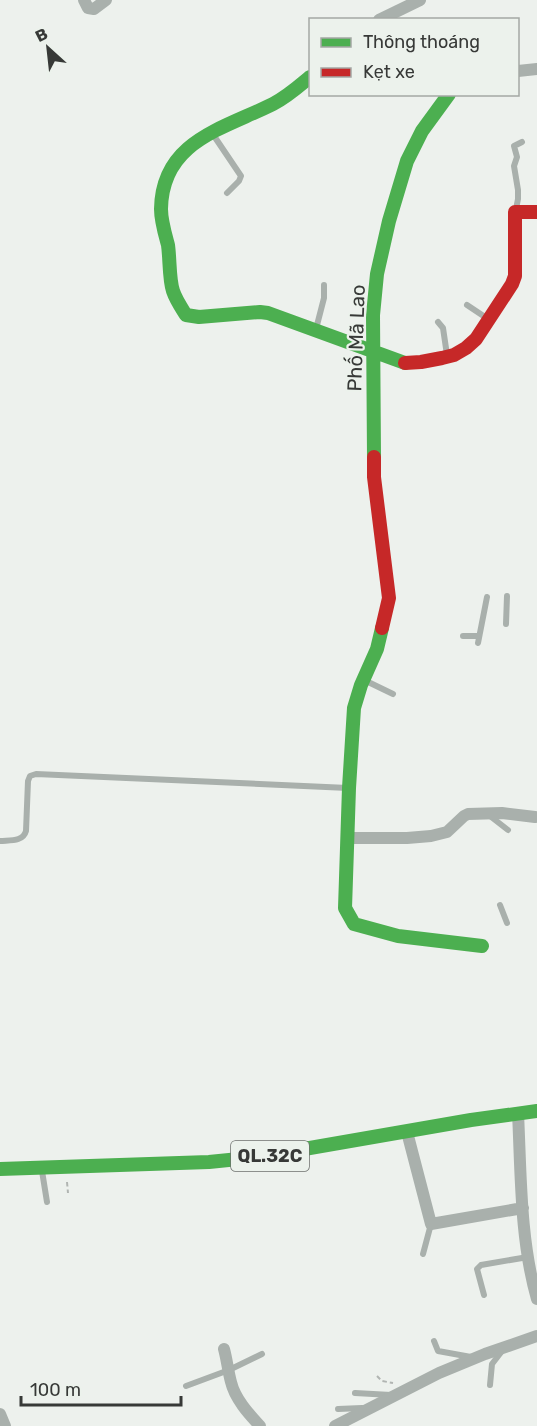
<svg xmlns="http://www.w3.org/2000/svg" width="537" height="1426" font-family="Rubik,sans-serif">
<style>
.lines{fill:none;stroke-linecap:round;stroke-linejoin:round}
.path{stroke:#b1b5b2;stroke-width:2;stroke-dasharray:4.5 3;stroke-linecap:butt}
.lane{stroke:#a9b0ac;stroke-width:6}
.street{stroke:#a9b0ac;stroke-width:12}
.fast{stroke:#4caf50;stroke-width:14}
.jam{stroke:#c62828;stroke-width:14}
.labels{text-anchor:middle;stroke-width:4.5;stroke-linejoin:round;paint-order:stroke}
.shield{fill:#ecf2ec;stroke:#6d706d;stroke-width:1.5}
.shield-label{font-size:18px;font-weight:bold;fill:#373937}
.street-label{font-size:20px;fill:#373937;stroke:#ecf2ec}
</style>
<rect width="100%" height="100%" fill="#edf1ed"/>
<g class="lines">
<path class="path" d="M67,1182L68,1193
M377,1376L382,1381L393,1383"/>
<path class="lane" d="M212,133L241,176L239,181L227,193
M516,209L518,199V190L514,166L517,157L514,146L522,142
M467,305L488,319
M438,322L443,328L447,355
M316,329L324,298V285
M506,624L507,596
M463,636H479
M478,643L487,597
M364,680L393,694
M490,816L508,830
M0,841C10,840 23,842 26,831L28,781L30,776L36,774L348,788
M500,905L507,923
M42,1171L47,1202
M423,1254L431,1224
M484,1295L477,1269L481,1265L528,1257
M434,1341L438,1351L471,1357
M490,1385L492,1364L502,1351
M186,1386L229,1370L262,1354
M355,1393L391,1395
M338,1409L362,1408"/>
<path class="street" d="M84,0L88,8L94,9L106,0
M379,20L420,0
M518,71L537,69
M347,838H407L431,836L447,832L464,816L468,814L502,813L535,817
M518,1113C521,1174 520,1240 537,1299
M407,1132L431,1224L523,1208
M224,1349C227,1360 228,1371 231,1382C235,1399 249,1414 260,1426
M0,1414L5,1426
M335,1426L439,1373L485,1354L537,1336"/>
<path class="fast" d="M310,77C298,87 287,97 273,104C223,129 162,141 161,209C161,221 165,234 168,245C170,259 169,279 173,291C176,300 181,307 186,315L199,317L260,312L268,313L405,363
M374,457L373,315L377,274L389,221L407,161L422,131L449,94
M382,628L377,649L361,685L354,708L349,788L345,908L354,924L398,936L482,946
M0,1169L209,1162L258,1157L471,1120L537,1111"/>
<path class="jam" d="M405,363L421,362L442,358L454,355L466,348L476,339L512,284L515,276V212H537
M374,457V477L389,598L382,628"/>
</g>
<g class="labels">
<rect class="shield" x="231" y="1141" width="78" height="30" rx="4.5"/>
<g class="shield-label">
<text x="270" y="1162">QL.32C</text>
</g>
<g class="street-label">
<text transform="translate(356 338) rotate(-88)" y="7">Phố Mã Lao</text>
</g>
</g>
<rect x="309" y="18" width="210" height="78" fill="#ecf2ec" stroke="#a4a8a4" stroke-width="1.5"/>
<rect x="321" y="38" width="30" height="9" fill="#4caf50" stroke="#a4a8a4" stroke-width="1.5"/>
<text x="363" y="48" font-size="18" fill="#373937">Thông thoáng</text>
<rect x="321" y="68" width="30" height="9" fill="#c62828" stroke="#a4a8a4" stroke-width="1.5"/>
<text x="363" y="78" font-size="18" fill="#373937">Kẹt xe</text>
<g transform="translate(48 48) rotate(333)" stroke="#ecf2ec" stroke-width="4.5" paint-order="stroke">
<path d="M0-4.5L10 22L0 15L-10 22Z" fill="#373937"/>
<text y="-9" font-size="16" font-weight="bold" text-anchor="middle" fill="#373937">B</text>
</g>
<path d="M21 1396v9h160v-9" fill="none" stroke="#373937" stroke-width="3"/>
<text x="30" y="1396" font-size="18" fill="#373937" stroke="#ecf2ec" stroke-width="4.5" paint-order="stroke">100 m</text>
</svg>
